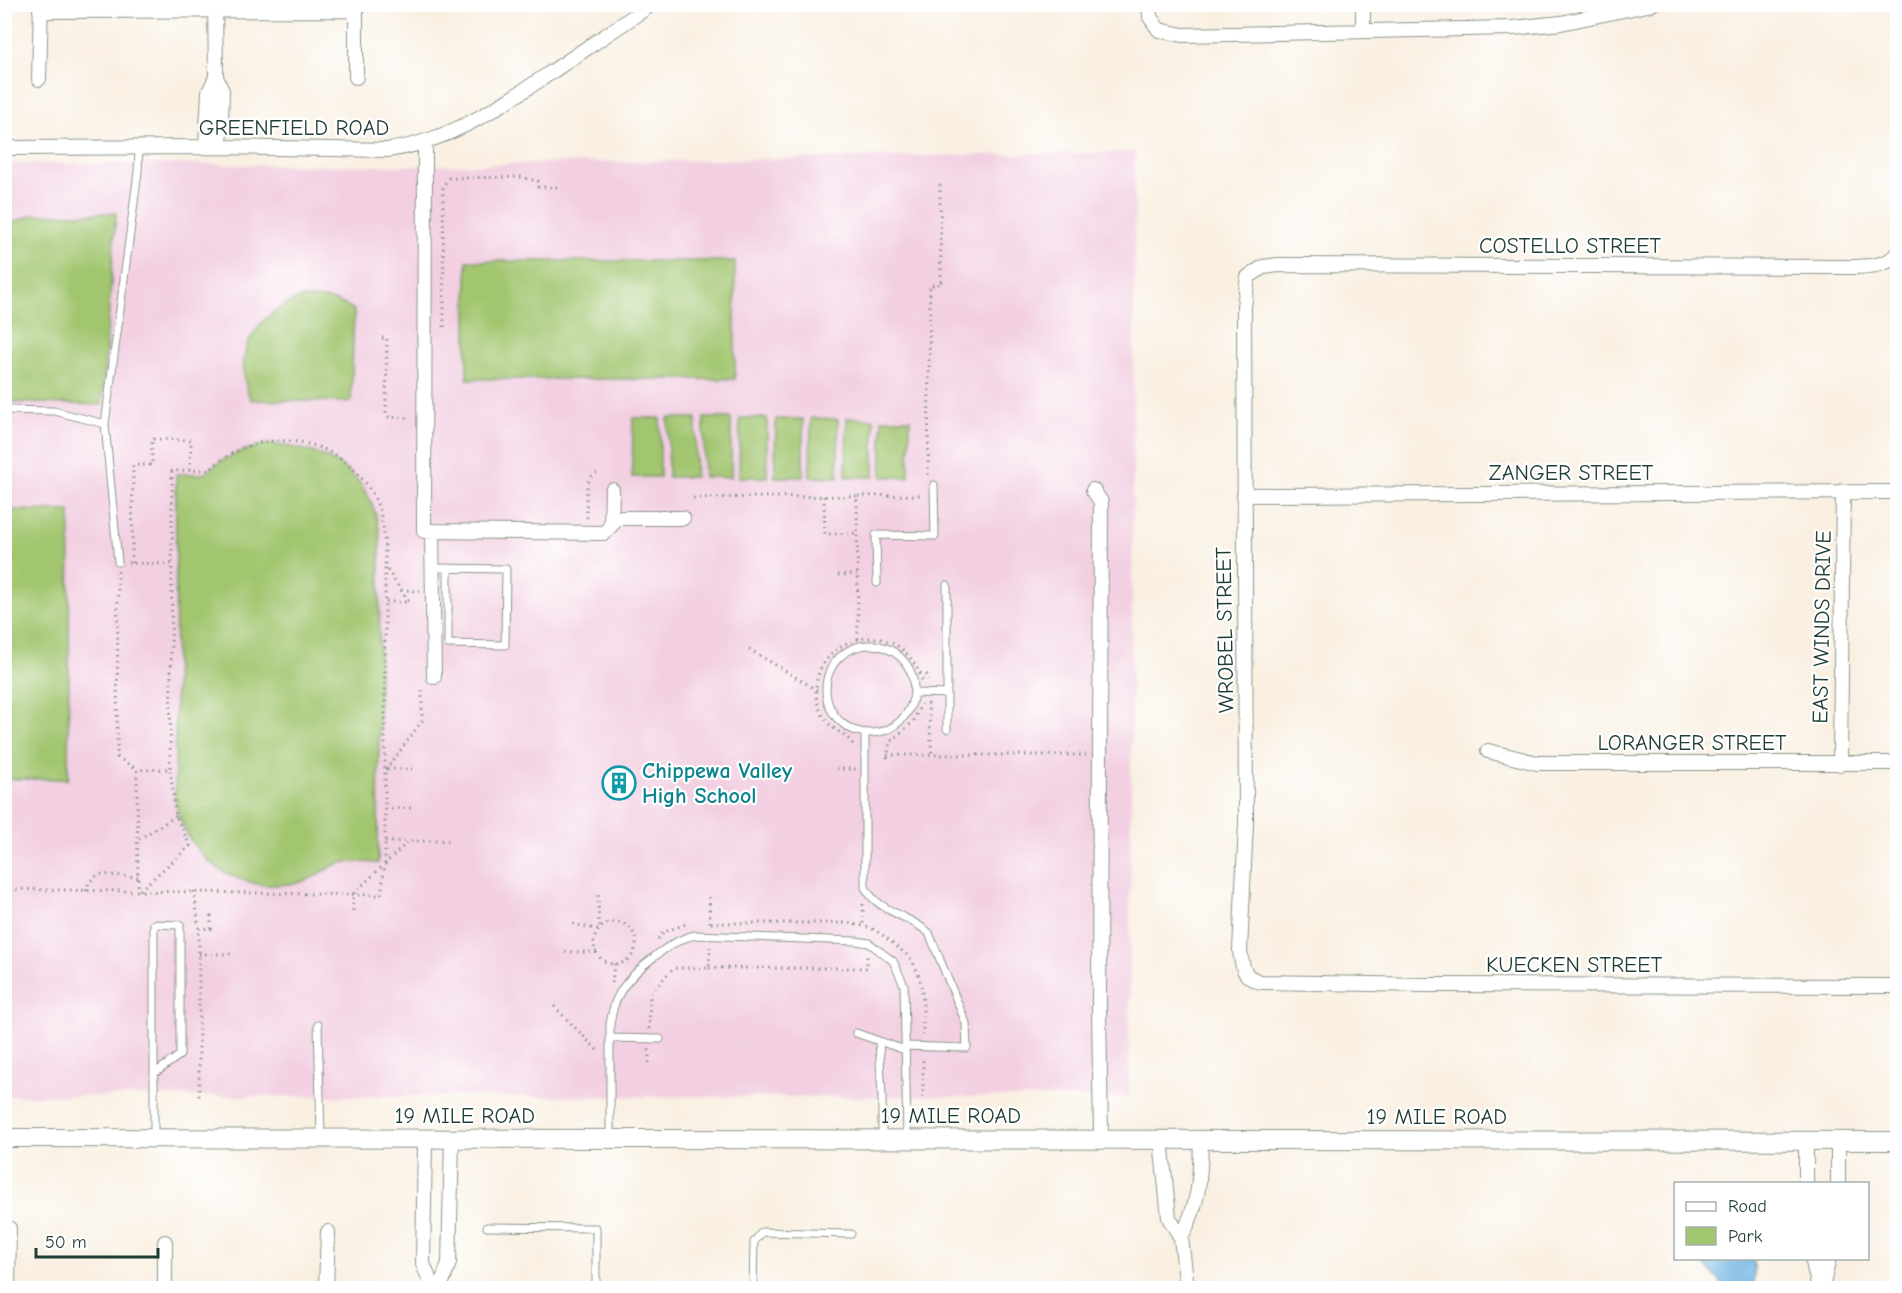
<svg xmlns="http://www.w3.org/2000/svg" width="1902" height="1293" font-family="'Comic Neue',sans-serif">
<style>
.built{fill:#f2cfe1}
.green{fill:#a2c670;stroke:#608252;stroke-width:1.5}
.water{fill:#69b1e0;stroke:#44778a;stroke-width:1.5}
.lines{fill:none;stroke-linecap:round;stroke-linejoin:round}
.service-casing{stroke:#8c968b;stroke-width:9}
.minor-casing{stroke:#8c968b;stroke-width:16}
.tertiary-casing{stroke:#8c968b;stroke-width:20}
.path{stroke:#8c968b;stroke-width:3;stroke-dasharray:1.5 4.5;stroke-linecap:butt}
.service{stroke:#fff;stroke-width:7}
.minor{stroke:#fff;stroke-width:14}
.tertiary{stroke:#fff;stroke-width:18}
.labels{text-anchor:middle;stroke-width:4.5;stroke-linejoin:round;paint-order:stroke}
.street-label{font-size:22px;fill:#1f3d34;stroke:#fff}
.culture-label{font-size:22px;font-weight:bold;fill:#0d838f;stroke:#fff;text-anchor:start}
</style>
<rect width="100%" height="100%" fill="#fff"/>
<filter id="ink" filterUnits="userSpaceOnUse"><feTurbulence type="fractalNoise" baseFrequency=".0167" numOctaves="2"/><feDisplacementMap in="SourceGraphic" scale="12" xChannelSelector="R" yChannelSelector="G"/><feConvolveMatrix kernelMatrix="1 2 1 2 8 2 1 2 1" color-interpolation-filters="sRGB"/></filter>
<filter id="wash" filterUnits="userSpaceOnUse"><feTurbulence type="fractalNoise" baseFrequency=".008" numOctaves="4" result="noise"/><feDisplacementMap in="SourceGraphic" scale="24" xChannelSelector="R" yChannelSelector="G"/><feGaussianBlur stdDeviation="1.35" result="paint"/><feColorMatrix in="noise" values="0 0 0 0 0 0 0 0 0 0 0 0 0 0 0 0 0 1.4 0 .05"/><feComposite in="paint" operator="in"/></filter>
<g filter="url(#wash)">
<rect width="100%" height="100%" fill="#f9f0e2"/>
<path class="built" d="M1135,152L1129,1097L5,1096V163L403,166Z"/>
<path class="green" d="M116,213L102,405L5,402V226L32,215Z
M467,261H735V379H467Z
M300,298C321,298 335,298 354,310L351,402L251,400C230,352 255,317 300,298Z
M633,418H660V477H632Z
M668,418H696L695,477H668Z
M704,418H731V477H704Z
M740,418H767V477H739Z
M811,418L838,419V477H810Z
M847,418L874,419V477H846Z
M776,419H803V477H775Z
M882,419H910L909,477H882Z
M267,444C327,448 372,471 380,536L378,863C367,863 351,860 341,863C328,866 316,879 300,882C239,896 186,860 175,799L176,474H204C223,457 243,450 267,444Z
M5,510L70,511L68,779H5Z"/>
<path class="water" d="M1699,1259H1754V1288H1726Z"/>
</g>
<g filter="url(#ink)">
<g class="lines">
<defs>
<path id="service" d="M4,410L54,411L105,424
M118,562L105,424L138,172L139,147
M433,568L506,569L505,645L448,644V568
M877,583L876,535L935,536L934,485
M826 689a44 44 0 1 1 88 0a44 44 0 1 1-88 0Z
M915,693L947,694
M947,729V585
M865,733V887C877,912 910,915 929,933L966,1023L967,1048L905,1046
M318,1025L321,1136
M856,1033L905,1050
M610,1038L660,1039
M879,1041L882,1098V1138
M154,1136V924L180,925V1055L155,1073
M610,1137V1024C612,1014 613,1005 618,996C629,974 670,940 695,935L856,941L869,943L893,961L904,985L907,1139
M487,1227L596,1228V1288
M753,1288L754,1242L762,1232L851,1234"/>
<path id="minor" d="M215,4L216,77
M356,4V77
M1149,4L1150,17L1159,30L1183,35L1513,28L1561,23L1652,4
M1363,4V31
M40,11L356,10
M39,79L41,4
M425,142L424,531L604,533L618,518H683
M206,147L209,92L216,77L222,91L220,147
M4,148L220,147L387,150C450,142 504,104 556,69C588,47 620,26 652,4
M1898,252C1889,266 1871,266 1856,267L1278,265L1263,267L1248,277L1244,306L1246,823L1240,951C1243,968 1242,977 1261,982L1426,985L1898,986
M1093,490L1101,502L1099,1007L1101,1139
M1244,495L1898,492
M611,525L612,490
M432,531L434,677
M1488,751L1537,763H1898
M1840,764L1843,491
M425,1139L423,1264L433,1288
M1161,1140L1169,1218L1181,1238C1200,1202 1200,1179 1201,1140
M1806,1184V1141
M1838,1184V1141
M1181,1238L1187,1288
M1812,1258L1819,1288
M8,1288L9,1228
M165,1288V1242
M326,1288L328,1232
M440,1288L449,1263L452,1139
M1822,1288L1829,1258"/>
<path id="tertiary" d="M4,1138L1898,1141"/>
</defs>
<use href="#service" class="service-casing"/>
<use href="#minor" class="minor-casing"/>
<use href="#tertiary" class="tertiary-casing"/>
<path class="path" d="M444,327L443,186L449,178L520,177L538,181V187H558
M382,338H387L386,414L389,417L410,418
M928,475L930,285H938V281H941L940,181
M824,496L825,534L857,533
M693,498L857,496
M587,518C587,505 582,478 597,473
M128,563L172,564L170,769L137,770
M132,563L133,465H152V439L191,440L190,470
M118,571L117,757L137,770L138,891
M838,575L857,574
M401,590L420,591
M386,602H409L386,568
M858,639L857,496L923,495
M749,649L817,690
M920,673L927,675L928,680
M928,703L932,755
M853,744C843,731 830,731 821,712C792,648 896,598 923,683
M887,755H1086
M887,758L890,742L913,722L921,704
M387,769H412
M836,769H856
M386,770L422,721V687
M385,809L412,808
M139,839L176,816
M385,842L408,841
M4,889L381,895L385,864V555C385,535 383,515 374,497C342,433 259,423 209,470L172,471V564
M140,890L190,846L176,816L170,769
M86,891L89,882L99,874L138,877
M194,891L199,928V1098
M709,897L710,923
M863,904V926
M353,911V894L409,841H449
M594 943a21 21 0 1 1 42 0a21 21 0 1 1-42 0Z
M711,923H844C870,926 875,928 895,945C899,949 906,953 909,957C926,978 923,1011 923,1036
M573,924L599,930L598,895
M199,928L211,929V915
M658,939L664,932L686,924
M565,952H597
M199,954H232
M709,968H867V956
M612,983L614,964
M554,1006L599,1052
M649,1029L650,994L673,968H709L710,947
M649,1063V1048
M923,1098V1057"/>
<use href="#service" class="service"/>
<use href="#minor" class="minor"/>
<use href="#tertiary" class="tertiary"/>
</g>
</g>
<defs>
<symbol id="building-ring" viewBox="-11 -11 22 22"><circle r="9.5" fill="#fff" stroke="#0f9aa8" stroke-width="1.5"/><path d="M-4-6H4V6H1V3H-1V6H-4ZM-2.5-4.3h1.7v1.8h-1.7ZM.8-4.3h1.7v1.8H.8ZM-2.5-1h1.7V.8h-1.7ZM.8-1h1.7V.8H.8Z" fill="#0f9aa8"/></symbol>
</defs>
<g fill-rule="evenodd">
<use href="#building-ring" x="600" y="764" width="38" height="38"/>
</g>
<g class="labels">
<g class="street-label">
<text x="294" y="135">GREENFIELD ROAD</text>
<text x="1570" y="253">COSTELLO STREET</text>
<text x="1571" y="480">ZANGER STREET</text>
<text transform="translate(1821 627) rotate(-89)" y="8">EAST WINDS DRIVE</text>
<text transform="translate(1224 630) rotate(-91)" y="8">WROBEL STREET</text>
<text x="1692" y="750">LORANGER STREET</text>
<text x="1574" y="972">KUECKEN STREET</text>
<text x="465" y="1123">19 MILE ROAD</text>
<text x="951" y="1123">19 MILE ROAD</text>
<text x="1437" y="1124">19 MILE ROAD</text>
</g>
<g class="culture-label">
<text x="642" y="778">Chippewa Valley<tspan x="642" dy="25">High School</tspan></text>
</g>
</g>
<rect width="1902" height="1293" fill="none" stroke="#fff" stroke-width="24"/>
<rect x="1674" y="1182" width="195" height="78" fill="#ffffff" stroke="#a5b1ae" stroke-width="1.5"/>
<rect x="1686" y="1202" width="30" height="9" fill="#ffffff" stroke="#a5b1ae" stroke-width="1.5"/>
<text x="1728" y="1212" font-size="18" fill="#1f3d34">Road</text>
<rect x="1686" y="1227" width="30" height="18" fill="#a2c670" stroke="#a5b1ae" stroke-width="1.5"/>
<text x="1728" y="1242" font-size="18" fill="#1f3d34">Park</text>
<path d="M36 1248v9h122v-9" fill="none" stroke="#1f3d34" stroke-width="3"/>
<text x="45" y="1248" font-size="18" fill="#1f3d34" stroke="#ffffff" stroke-width="4.5" paint-order="stroke">50 m</text>
</svg>
